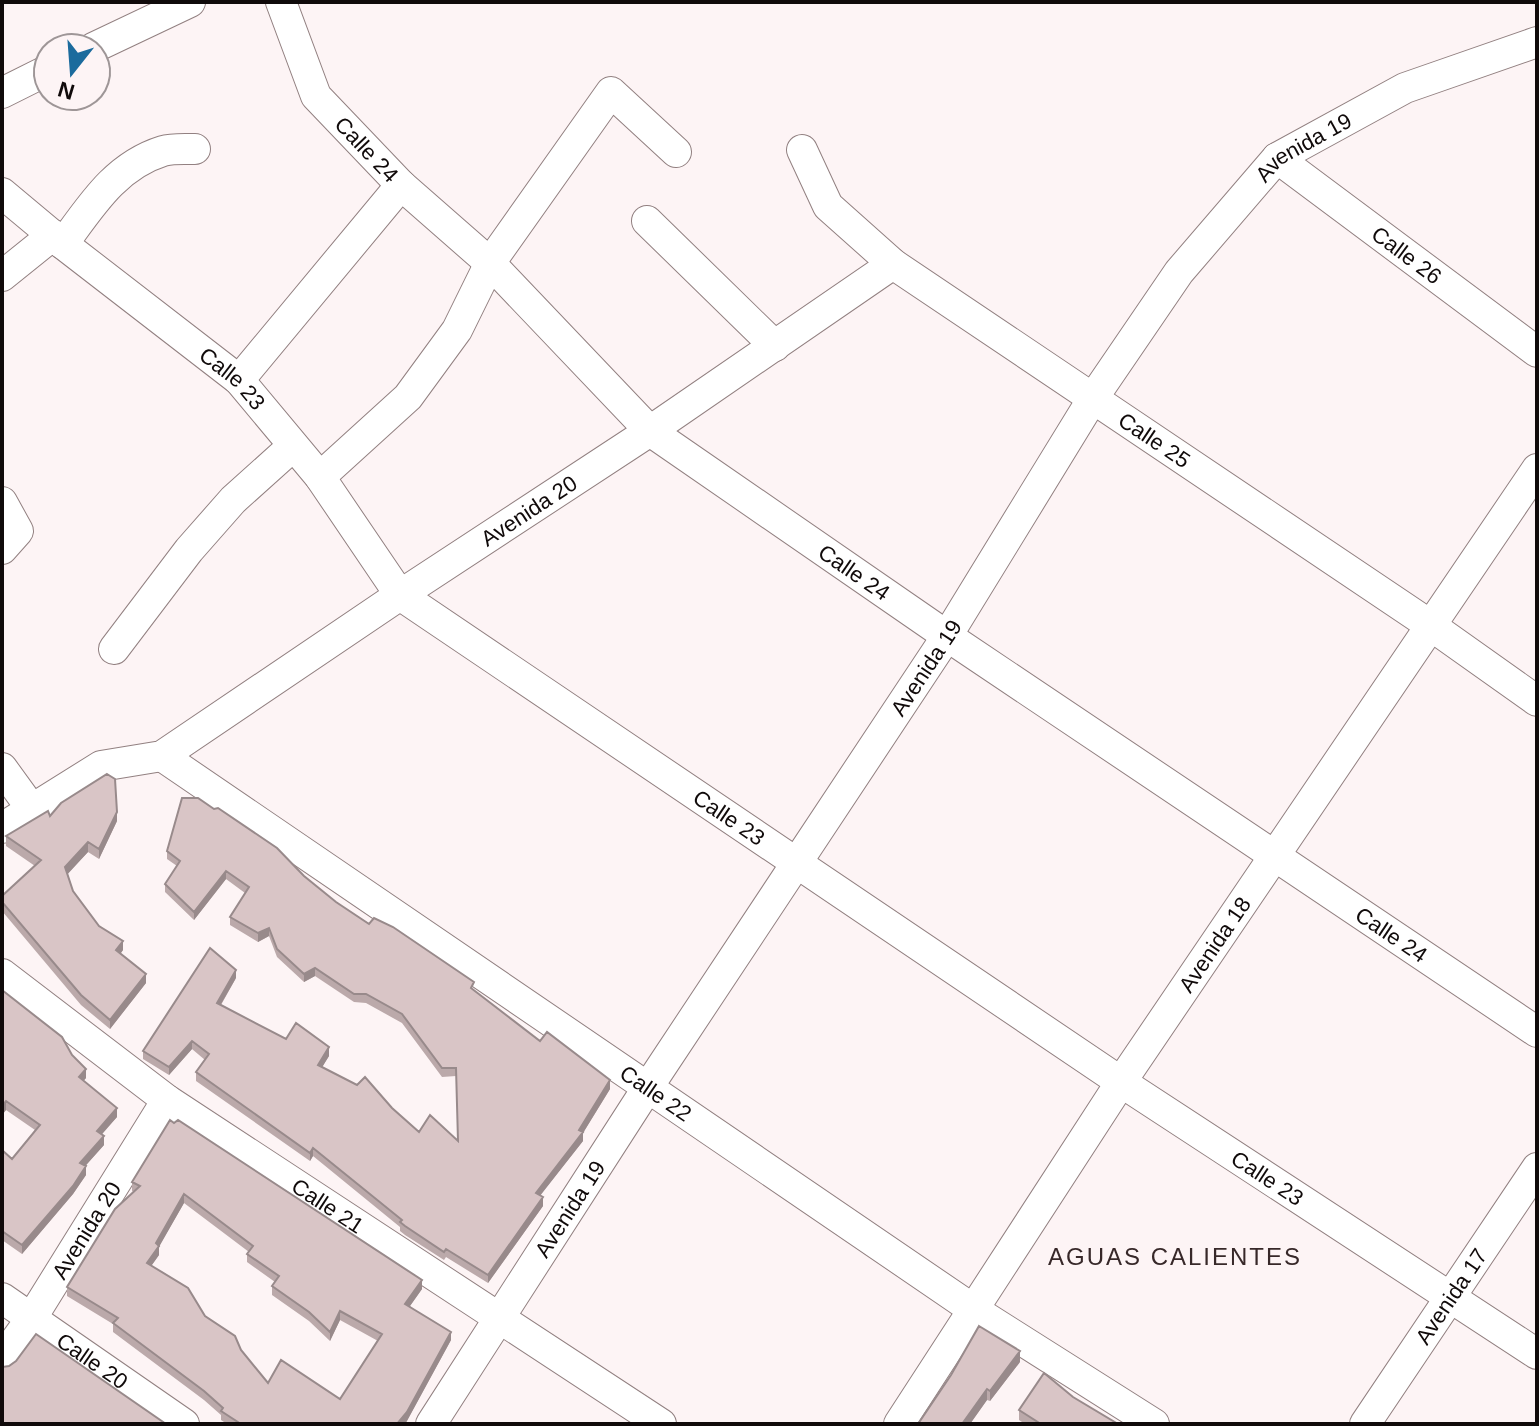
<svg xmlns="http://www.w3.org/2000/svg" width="1539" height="1426" font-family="Helvetica,sans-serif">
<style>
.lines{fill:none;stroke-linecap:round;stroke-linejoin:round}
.minor-casing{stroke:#928081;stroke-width:32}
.minor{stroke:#fff;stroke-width:30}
.wall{fill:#bba9aa;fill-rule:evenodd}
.shaded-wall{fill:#988a8b}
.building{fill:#d9c5c6;stroke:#988a8b;stroke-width:2;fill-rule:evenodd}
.labels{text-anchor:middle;stroke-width:8;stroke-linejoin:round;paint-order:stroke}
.street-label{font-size:22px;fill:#100a0a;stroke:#fdf4f5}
.neighbourhood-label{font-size:24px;letter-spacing:2px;fill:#372829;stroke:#fdf4f5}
</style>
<rect width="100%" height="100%" fill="#fdf4f5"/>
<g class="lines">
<defs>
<g id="minor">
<path id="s1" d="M281,2L316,96L401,185L490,263L650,431L947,636L1537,1032"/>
<path d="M93,48L190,2"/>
<path d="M2,93L48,70"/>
<path id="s2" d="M802,150L828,206L893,264L1430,625L1537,701"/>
<path id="s3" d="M1277,158L1537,352"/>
<path id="s4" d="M2,193L63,244L239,380L320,477L400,595L1121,1082L1537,1354"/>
<path d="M647,221L775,346"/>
<path d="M63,244C91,206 115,166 163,151C173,148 185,149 195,149"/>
<path d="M2,276L53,235"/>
<path d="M239,380L401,185"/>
<path d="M320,477L408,397L457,330L490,263L611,92L676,152"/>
<path d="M2,502L18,531L2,549"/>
<path d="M114,649L189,550L233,500L293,446"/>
<path id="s5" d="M162,756L974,1310L1154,1424"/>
<path d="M2,768L31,808"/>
<path id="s6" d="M2,828L101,766L162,756L400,595L650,431L893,264"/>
<path id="s7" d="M2,974L167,1100L661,1424"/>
<path id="s8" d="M2,1298L184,1424"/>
<path id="s9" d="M2,1359L31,1319L167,1100"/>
<path id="s10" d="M431,1424L648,1087L947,636L1093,398L1179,272L1277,158L1405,88L1537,42"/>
<path id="s11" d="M899,1424L1121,1082L1537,469"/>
<path id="s12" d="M1365,1424L1537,1168"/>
</g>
</defs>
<use href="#minor" class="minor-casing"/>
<use href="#minor" class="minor"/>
</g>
<path class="wall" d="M50,816L117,821L99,859L88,852L67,874L73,891L99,926L123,950L120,954L146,983L110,1029L81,1005L2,911V896L35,866L6,846V836Z
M167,851L304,876L336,902L474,991L540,1041L610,1089L583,1133V1141L540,1195L543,1206L488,1283L446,1257L444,1260L405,1235L400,1231V1227L313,1156L310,1161L196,1081V1072L205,1060L192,1049L169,1075L143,1059V1051L236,978L221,1005L286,1039L329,1056L322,1067L392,1108L419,1132L458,1140L456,1076L442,1077L402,1023L366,1003L354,1002L315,976L304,982L277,957L269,936L258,942L230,925V917L245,893L226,879L194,920L165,892V884L177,866L167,859Z
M2,990L86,1078L83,1081L117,1117L101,1134L104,1145L85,1166L86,1175L73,1194L22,1254L2,1240V1150L12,1159L35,1130L6,1110L2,1115Z
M170,1120L422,1289L410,1306L451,1340L405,1424H227L221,1420V1415L204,1400L113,1332V1324L67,1296V1287L134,1192L132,1191V1182ZM184,1203L249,1252L247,1254V1262L275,1282L272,1286V1295L309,1321L330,1341L340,1320L378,1341L340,1399L268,1383L241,1350L151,1266L159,1255V1246Z
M1020,1362L990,1401L987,1400L970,1424H918Z
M1073,1397L1118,1424H1025L1019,1420V1410Z"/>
<path class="shaded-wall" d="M117,812V821L99,859V849Z
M88,842V852L65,877V867Z
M226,871V879L194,920V912Z
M269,928V936L258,942V933Z
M123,941V950L116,960V950Z
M315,968V976L304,982V974Z
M236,970V978L217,1011V1003Z
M146,974V983L110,1029V1020Z
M192,1041V1049L169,1075V1067Z
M329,1047V1056L318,1074V1065Z
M86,1069V1078L79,1086V1077Z
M610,1080V1089L583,1133V1141L536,1201V1193L579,1130Z
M6,1101V1110L2,1115V1106Z
M117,1108V1117L97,1140V1131Z
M104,1136V1145L80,1172V1163Z
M313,1148V1156L310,1161V1153Z
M86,1166V1175L73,1194L22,1254V1245Z
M184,1194V1203L159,1247V1246V1255L147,1272V1263L156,1243Z
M543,1197V1206L488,1283V1275Z
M422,1280V1289L405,1313V1304Z
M340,1311V1320L330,1341V1332Z
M451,1332V1340L407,1421L405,1424H397Z
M1020,1351V1362L990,1401V1391Z
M987,1389V1400L970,1424H962Z"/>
<path class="building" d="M107,774L115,779L117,812L99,849L88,842L65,867L73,891L99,926L123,941L116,950L146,974L110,1020L81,995L2,902V896L41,860L6,836L48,811L50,816L61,803Z
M182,798H198L214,809L218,808L277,848L304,876L336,902L369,924L374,918L393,927L474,982L471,988L540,1041L547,1032L610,1080L579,1130L583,1132L536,1193L543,1197L488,1275L446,1249L444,1252L405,1226L400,1222L402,1220L313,1148L310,1153L196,1072L209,1054L192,1041L169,1067L143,1051L210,948L236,970L217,1003L286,1039L296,1023L329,1047L318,1065L357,1085L365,1077L392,1108L419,1132L430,1115L458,1141L456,1068H442L402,1014L366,994H354L315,968L304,974L277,949L269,928L258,933L230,917L249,887L226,871L194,912L165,884L180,861L167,851Z
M2,990L62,1037L72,1055L86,1069L79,1077L117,1108L97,1131L104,1136L80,1163L86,1166L73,1186L22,1245L2,1231V1150L12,1159L40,1125L6,1101L2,1106Z
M170,1120L174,1123L178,1120L422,1280L405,1304L451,1332L407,1412L397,1424H241L221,1411L223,1408L204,1391L113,1323L118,1318L67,1287L115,1209L140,1186L132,1182ZM184,1194L253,1246L247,1254L279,1276L272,1286L309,1312L330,1332L340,1311L382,1334L340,1399L281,1360L268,1383L241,1350L235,1336L205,1316L188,1288L147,1263L159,1246L156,1243Z
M979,1326L1020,1351L990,1391L987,1389L962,1424H918L951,1375Z
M36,1334L166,1424H2V1367L9,1366L16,1361Z
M1044,1373L1073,1397L1118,1424H1041L1019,1410Z"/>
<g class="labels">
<g class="street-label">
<text dy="8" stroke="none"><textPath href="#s1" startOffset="174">Calle 24</textPath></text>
<text dy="8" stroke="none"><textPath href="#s10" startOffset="1552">Avenida 19</textPath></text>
<text dy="8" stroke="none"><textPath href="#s3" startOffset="162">Calle 26</textPath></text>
<text dy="8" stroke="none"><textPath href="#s4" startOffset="296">Calle 23</textPath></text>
<text dy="8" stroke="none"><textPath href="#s2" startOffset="464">Calle 25</textPath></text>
<text dy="8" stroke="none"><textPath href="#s6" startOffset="620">Avenida 20</textPath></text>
<text dy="8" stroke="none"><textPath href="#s1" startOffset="822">Calle 24</textPath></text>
<text dy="8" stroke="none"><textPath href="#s10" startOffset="904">Avenida 19</textPath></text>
<text dy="8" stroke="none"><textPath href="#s4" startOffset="968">Calle 23</textPath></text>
<text dy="8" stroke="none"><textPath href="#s1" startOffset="1470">Calle 24</textPath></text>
<text dy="8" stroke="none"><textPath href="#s11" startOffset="574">Avenida 18</textPath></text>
<text dy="8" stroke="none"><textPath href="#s5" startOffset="598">Calle 22</textPath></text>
<text dy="8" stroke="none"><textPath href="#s4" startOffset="1616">Calle 23</textPath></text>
<text dy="8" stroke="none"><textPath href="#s7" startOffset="400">Calle 21</textPath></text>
<text dy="8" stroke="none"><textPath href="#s10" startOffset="256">Avenida 19</textPath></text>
<text dy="8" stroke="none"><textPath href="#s9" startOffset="154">Avenida 20</textPath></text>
<text dy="8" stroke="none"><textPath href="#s12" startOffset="154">Avenida 17</textPath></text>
<text dy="8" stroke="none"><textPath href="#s8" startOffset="110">Calle 20</textPath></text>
</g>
<g class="neighbourhood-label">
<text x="1175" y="1265">AGUAS CALIENTES</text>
</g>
</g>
<rect width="1539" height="1426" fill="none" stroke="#100a0a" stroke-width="8"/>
<g transform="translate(72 72) rotate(197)"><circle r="38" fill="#fdf4f5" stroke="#9e9697" stroke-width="2"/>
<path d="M0-6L14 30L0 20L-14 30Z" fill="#1b6b9d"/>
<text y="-12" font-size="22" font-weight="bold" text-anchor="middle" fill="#100a0a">N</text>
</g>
</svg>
